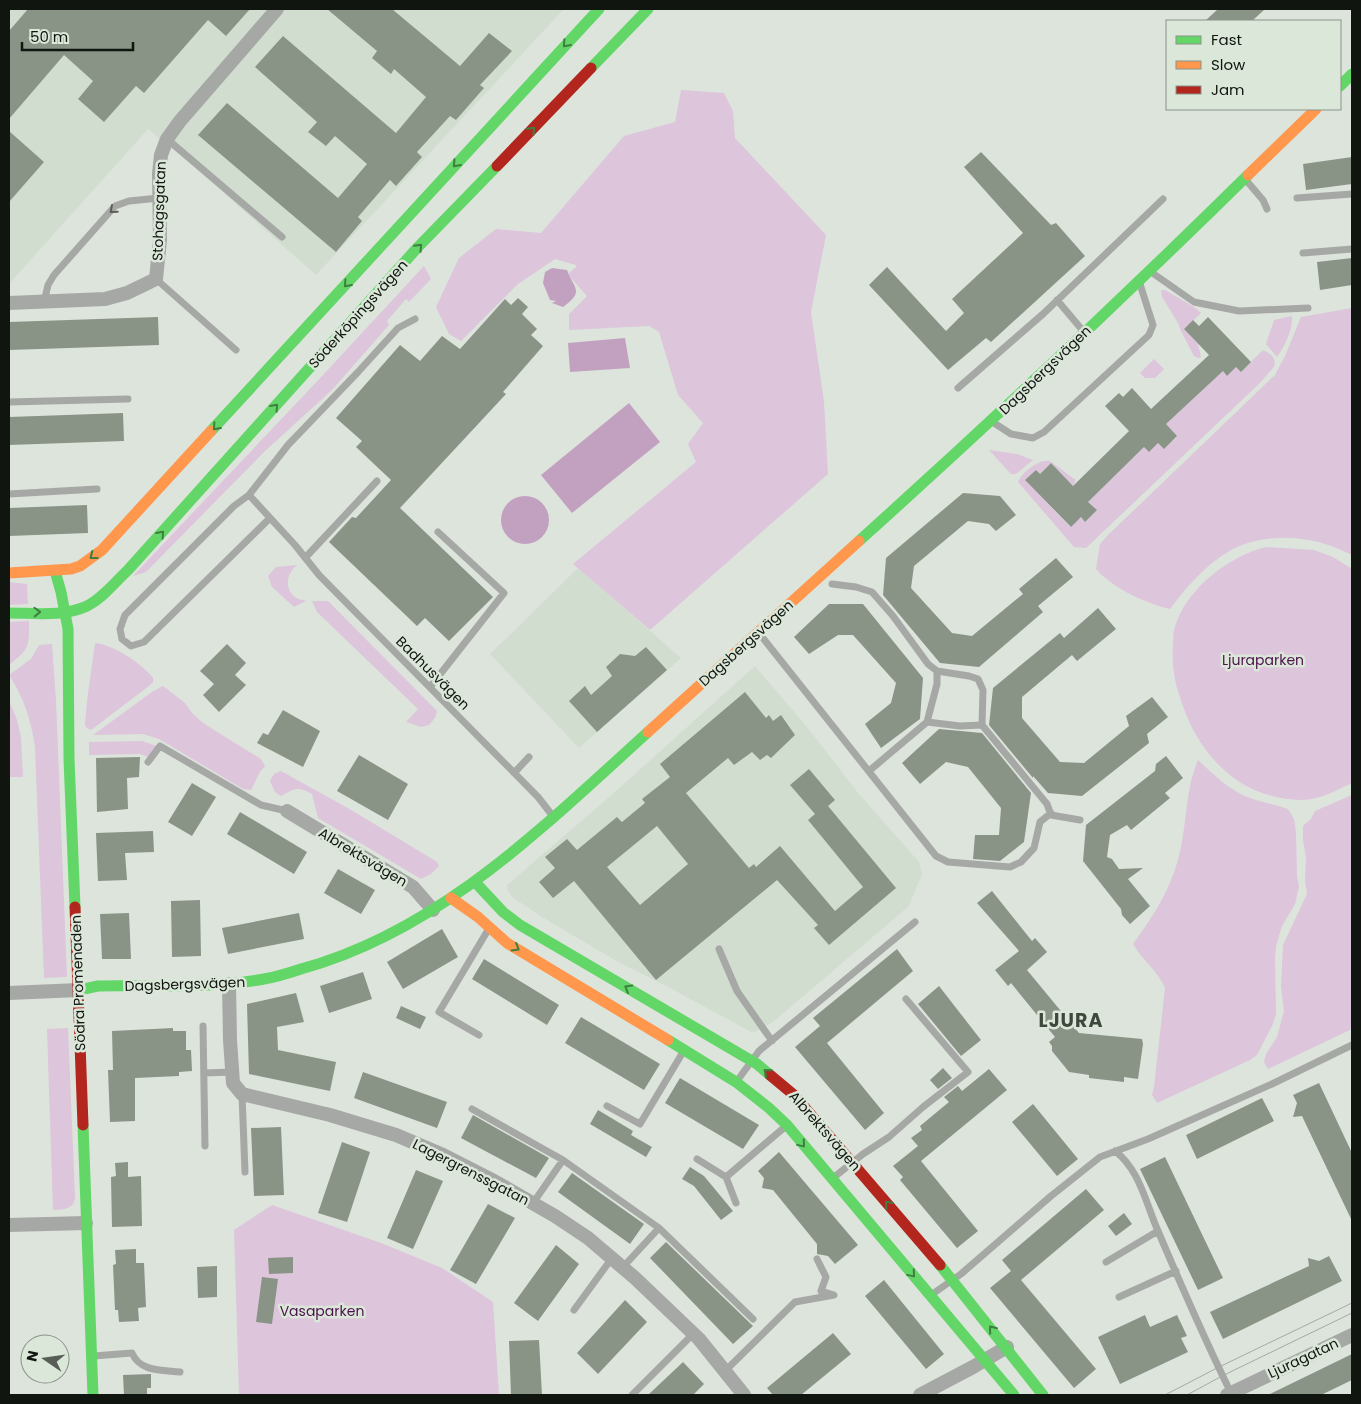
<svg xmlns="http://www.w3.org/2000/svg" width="1361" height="1404" font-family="Poppins,sans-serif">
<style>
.built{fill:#d1decf}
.green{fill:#ddc5db}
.water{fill:#c2a1c0}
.building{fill:#899487;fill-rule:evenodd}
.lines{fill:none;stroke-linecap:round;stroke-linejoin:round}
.lane{stroke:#a6a8a5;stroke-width:7}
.street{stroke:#a6a8a5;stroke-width:14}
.fast{stroke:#63d668;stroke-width:11}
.slow{stroke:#ff974d;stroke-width:11}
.jam{stroke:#b3261e;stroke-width:11}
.tram{stroke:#a6a9a5;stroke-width:1}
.oneway{stroke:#3e7f40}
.oneway2{stroke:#5c5e5a}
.labels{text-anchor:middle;stroke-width:5;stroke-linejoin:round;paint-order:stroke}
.street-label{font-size:14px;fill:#111510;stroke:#dbe7d9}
.park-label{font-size:14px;fill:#4e104e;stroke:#dbe7d9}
.district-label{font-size:19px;font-weight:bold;letter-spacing:1px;fill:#3f483d;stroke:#dbe7d9}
</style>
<rect width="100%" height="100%" fill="#dde4dc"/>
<path class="built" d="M9,9H564L316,275L193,166L148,129L9,284Z
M578,568L681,658L579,748L490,654Z
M755,666L807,727L859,794L919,862L922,874L909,906L773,1022L753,1033L672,989L618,962L542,917L512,897L507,890V885L615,792Z"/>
<path class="green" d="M681,90L724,93L733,111L735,138L826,235L811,312L824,402L828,474L650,630L573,564L696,462L688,444L703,423L678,395L659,332L649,326L569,330V314L587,296L570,277L569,273L576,267V265L555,259L518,284L461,341L449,334L436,307L459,258L496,229L541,233L624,136L675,122Z
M424,266L431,279L409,302L406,299L387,321L389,325L332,390L264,452L146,572L133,576L323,375Z
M1161,290H1165L1194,307L1201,313L1184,329L1198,344L1201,357L1198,358L1194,356L1181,331L1178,323L1162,297Z
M1352,308V555C1318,537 1274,531 1237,547C1210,560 1188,585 1170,609C1145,603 1114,589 1096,569L1100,544L1108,535L1275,375L1285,356L1301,317Z
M1292,316C1293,330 1285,345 1277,357L1266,344L1274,320Z
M1263,350C1270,353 1277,358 1274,367L1261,382L1086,548L1074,547L1018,482C1022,473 1038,459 1049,461C1054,463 1071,477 1076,480L1073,486L1051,463L1040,474L1036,470L1026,481L1070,527L1081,517L1086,521L1097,510L1088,502L1144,447L1149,452L1158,443L1164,449L1177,437L1166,424L1223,371L1227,376L1236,367L1241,372Z
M1154,359L1164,369L1155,378H1145L1140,373Z
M989,450L1017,454L1033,460L1016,474H1011Z
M1266,547L1314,550L1333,557L1352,569V783C1337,790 1319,800 1302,800C1237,799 1196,753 1179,694C1173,676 1172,661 1173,642C1174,637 1173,631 1175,627C1186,589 1229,556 1266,547Z
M297,565C288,572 283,587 295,597C297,599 303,600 306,601L294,607L272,587L268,576L276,567Z
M9,582L27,584L28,604L9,605Z
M312,601H328L334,607L437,711L435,718L429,725L421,727L406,722L418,709L317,612Z
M29,621C29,647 30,648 9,665V622Z
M95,643C112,644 143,664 153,678V682L149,686L91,730L87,728L85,725L87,701Z
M52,644L56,701L67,977L44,978L35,747C31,720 24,698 9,675L31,659L39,645Z
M163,686L185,703L192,713L203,723L261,759L265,766L260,772L251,790L243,789L159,739L143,734L93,735L152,692Z
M9,700L17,720L21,738L23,777H9Z
M142,741L157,746L148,757L140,754L89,755V742Z
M1198,760C1213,774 1227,788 1245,796C1259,802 1274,804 1288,809L1294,819L1296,832L1297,877L1299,886L1295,904L1282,926L1276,946L1275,958L1276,1014L1273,1024L1257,1055L1250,1060L1157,1103L1152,1095L1154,1087L1165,988C1158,971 1142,960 1133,944C1155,914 1174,884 1181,847C1187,818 1186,788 1198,760Z
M281,771L353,811L437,862L439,866L431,874L421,879L318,818L312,794C298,786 295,788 281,796L275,792L270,781L274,774Z
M1352,795V1029L1268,1069L1264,1062L1266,1054L1277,1037L1284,1011L1281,987L1283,945L1307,894L1305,880L1306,858L1303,840V826L1311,819L1315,811Z
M68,1028L75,1197C74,1210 64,1209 53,1210L47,1029Z
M272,1205L381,1243L442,1268L493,1302L499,1395H239L234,1230Z"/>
<path class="water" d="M552,268L567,270C574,289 585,291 563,307L552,303L556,301L550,300L543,283L545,272Z
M625,338L630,368L570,372L568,343Z
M629,403L660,442L572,513L541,475Z
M501 520a24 24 0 1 1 48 0a24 24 0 1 1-48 0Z"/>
<path class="building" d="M28,9H250L226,36L208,20L144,93L136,86L104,122L78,99L93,81L64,55L9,119V31Z
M327,9H392L460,66L489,33L512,51L480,85L484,88L456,120L450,116L417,152L422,157L396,186L390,180L358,217L362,221L336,252L198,135L227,103L338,198L367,164L335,136L326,146L308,132L317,122L255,67L283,36L396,133L426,97L394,69L391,74L372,58L377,51Z
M1218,9H1265L1252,21H1205Z
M9,131L44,162L9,202Z
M981,152L1051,225L1056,223L1085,256L991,342L986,338L948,370L869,285L887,267L946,331L964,313L952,299L1023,233L964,167Z
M1352,157V184L1306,190L1303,164Z
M1352,258V285L1320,290L1317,262Z
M518,298L528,307L522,314L537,329L531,335L543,346L503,392L506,394L400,508L493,597L449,641L425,618L417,626L329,542L352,517L356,518L391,480L356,447L362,441L336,418L400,345L420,361L442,336L460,349L505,299L511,305Z
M158,317L159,345L9,350V322Z
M1208,317L1251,362L1241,372L1236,367L1227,376L1223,371L1166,424L1177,436L1164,449L1158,443L1149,452L1144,447L1088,502L1097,510L1085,522L1081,517L1071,527L1025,480L1036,470L1040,474L1051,463L1073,486L1129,431L1105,406L1119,393L1123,397L1132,388L1151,409L1209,355L1184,329L1193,320L1199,326Z
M123,413L124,441L9,445V417Z
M963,493L1000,496L1016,515L996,531L989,524L968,521L914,566L911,588L952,633L972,636L1023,594L1019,589L1056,558L1073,577L1038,606L1043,612L979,667L940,663L883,595L886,558Z
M87,505L88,533L9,536V508Z
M829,604H863L923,678L920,719L881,748L865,724L891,703L896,683L853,635H838L809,654L794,637Z
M1098,608L1116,629L1077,661L1072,655L1022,697V718L1060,762L1084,763L1129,726L1126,716L1152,697L1168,717L1147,734L1149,743L1082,796L1048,793L1033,776V778L989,725L993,688L1060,633L1064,638Z
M227,644L246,663L235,675L246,685L219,712L203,695L214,684L200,671Z
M646,647L667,670L597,732L569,701L585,686L591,695L612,676L606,667L620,654L635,656Z
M745,692L766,718L769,715L773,721L781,715L795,735L771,758L767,755L760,760L752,752L734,765L728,758L686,793L749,868L754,864L756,867L780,846L835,911L863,887L808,820L815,814L790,785L809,769L835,800L828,806L896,888L829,945L814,928L818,925L777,880L656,980L574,881L553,898L539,882L555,868L545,857L567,839L577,850L617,817L622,822L645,803L642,799L670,777L660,764ZM657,826L688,864L640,905L607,867Z
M283,710L320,731L303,767L257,743L263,733L268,735Z
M939,729L982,733L1031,793L1024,842L1000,861L973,859L975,835H999L1001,808L968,767L946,762L920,784L902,763Z
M359,755L408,784L388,820L337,791Z
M1166,756L1183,778L1165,793L1170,798L1131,830L1127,825L1110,835L1107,857L1112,859L1119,869L1143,868L1128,879L1150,906L1130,924L1122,915L1121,909L1083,861L1086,825L1155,771L1156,764Z
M140,757L139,777L127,778L128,809L97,812L96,758Z
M192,783L216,797L192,836L168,822Z
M240,812L307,852L294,874L227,834Z
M153,831L154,852L125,853L127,880L98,881L96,833Z
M338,869L375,890L361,914L324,893Z
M992,891L1032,941L1035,938L1047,952L1027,970L1079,1033L1142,1039L1143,1044L1138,1079L1124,1077V1082L1089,1078V1075L1069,1072L1052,1051V1046L1049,1042L1055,1037L1011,983L1008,986L995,970L1019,951L977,903Z
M200,900L201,956L172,957L171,901Z
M129,913L131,959H102L100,914Z
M299,913L304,939L228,954L222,928Z
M442,929L458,957L403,989L387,962Z
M897,949L913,971L827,1043L884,1113L865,1130L795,1047L820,1026L813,1018Z
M484,959L559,1005L547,1025L472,979Z
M363,972L372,999L329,1013L320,986Z
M939,986L981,1040L961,1056L918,1004Z
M296,993L304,1022L277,1027L278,1050L336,1062L330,1091L249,1074L247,1004Z
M401,1006L426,1017L420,1029L396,1018Z
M581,1017L660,1064L644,1090L565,1043Z
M173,1028V1031H186V1050H191L192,1071L179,1072V1076L135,1078V1121L110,1122L108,1070H113L112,1031Z
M943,1068L952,1078L938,1089L930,1080Z
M989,1069L1007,1090L921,1161L978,1231L957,1248L900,1180L903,1177L893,1166L918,1146L911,1138L922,1130L920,1126L949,1102L944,1097L958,1086L962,1091Z
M363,1072L447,1102L437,1128L354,1098Z
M680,1078L759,1125L743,1149L665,1103Z
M1319,1083L1352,1153V1221L1302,1116L1293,1117L1297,1103L1293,1095Z
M1262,1098L1274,1121L1197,1159L1186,1135Z
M1033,1104L1078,1159L1057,1176L1012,1122Z
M598,1110L633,1131L631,1135L652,1147L646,1157L590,1124Z
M473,1115L549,1158L536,1178L461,1138Z
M281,1127L284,1195L254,1196L251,1128Z
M342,1142L370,1152L347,1222L318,1213Z
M779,1152L858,1245L835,1264L828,1256L817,1254V1244L773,1190L762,1188L764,1178L758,1171Z
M1165,1157L1223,1278L1198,1290L1140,1169Z
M128,1162V1177L141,1176L142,1226L112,1227L111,1177L116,1176L115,1163Z
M690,1167L704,1176L733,1211L721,1220L694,1186L682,1179Z
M416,1170L443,1181L413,1249L387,1238Z
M572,1173L644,1224L630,1244L558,1192Z
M1086,1189L1104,1210L1021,1280L1096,1369L1074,1388L990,1288L1011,1271L1002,1260Z
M488,1204L515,1218L476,1284L450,1270Z
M1124,1213L1132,1224L1116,1236L1108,1226Z
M666,1242L753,1326L733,1344L650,1258Z
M556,1245L579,1264L538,1321L514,1303Z
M136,1249V1263H144L146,1307L138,1308L139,1321L119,1322L118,1310H115L113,1265L116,1264L115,1250Z
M1329,1256L1342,1281L1223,1339L1210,1312L1309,1266L1308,1258L1319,1261Z
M293,1257V1273L269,1274L268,1258Z
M217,1266V1297L198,1298L197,1267Z
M262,1277L278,1279L272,1324L256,1322Z
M884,1280L944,1354L926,1369L865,1296Z
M625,1300L647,1322L598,1374L577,1353Z
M1145,1315L1150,1327L1177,1315L1187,1336L1181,1338L1188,1352L1120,1384L1098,1337Z
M833,1333L851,1354L801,1395H773L767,1388Z
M539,1340L542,1395H511L509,1341Z
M1352,1354V1380L1321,1395H1268Z
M683,1362L704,1384L693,1395H648Z
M151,1374V1388H147V1395H124L123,1375Z"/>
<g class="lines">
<path class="lane" d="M167,139L282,237
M1245,179L1263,200L1267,209
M1297,198L1352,194
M1303,253L1352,249
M1151,272L1194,302L1239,311L1308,308
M156,279L236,350
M1057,300L1084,332
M44,302L48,285L54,275L115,206L129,201L159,198
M958,388L1043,314L1163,199
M9,402L128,399
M994,423L1011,434L1033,438L1044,432L1149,335L1153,325L1140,284
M9,494L97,489
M249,495L288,445L358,372L398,328L415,319
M270,518L144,642L131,646L122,639L120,629L125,615L234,506L249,495L295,545L319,575L538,797L552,815
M305,558L377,481
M832,584L856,587L872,592L893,616L928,664L937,671L969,676L978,679L983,690L982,725L1047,804L1051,815L1080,820
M759,633L936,856L948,862L1010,867L1021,862L1034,848L1040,822L1051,813
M430,687L504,593L438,532
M927,722L960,726L982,725
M148,762L160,746L261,805L287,811
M869,771L927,722L937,684V671
M514,773L529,757
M719,949L737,991L772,1041
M203,1026L205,1146
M479,1035L439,1012L488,930
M204,1073L232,1072
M737,1081L759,1051L915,922
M242,1094L245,1172
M607,1106L640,1124L683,1052
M472,1109L563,1160L659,1228L753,1319
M1115,1151C1140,1170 1146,1204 1158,1231C1181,1285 1205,1340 1231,1393
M697,1159L726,1177L786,1126
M726,1177L736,1203
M833,1178L863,1154L889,1137L923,1107L968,1072L906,999
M533,1203L563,1160
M1106,1262L1158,1231
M623,1267L659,1228
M931,1295L961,1274L1051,1196L1100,1157L1148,1139L1272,1084L1352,1045
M1119,1297L1176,1271
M574,1310L612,1258
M94,1356L132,1353C140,1372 162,1370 180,1372
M724,1372L795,1302L834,1295L821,1291L826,1277L817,1259
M632,1395L693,1334"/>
<path class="street" d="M9,303L105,299L127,293L156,279L160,240L159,174L161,155L167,139L180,121L277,9
M287,811L413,887L433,910
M229,984L230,1040L233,1083L242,1094L330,1115L396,1135L443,1155L494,1181L555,1216L588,1238L635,1278L699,1339L744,1395
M9,993L79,990
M9,1225L86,1223
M920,1395L973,1367L1007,1347
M1227,1395L1352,1335"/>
<path class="fast" d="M591,68L648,9
M1340,86L1352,74
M211,431L599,9
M859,541C991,422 1121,300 1248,175
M55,571L61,592L68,629L69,759L75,907
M9,613C33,613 64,617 87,606C103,598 115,582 128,570L418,247L497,166
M475,882L503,912L520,925L757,1064L770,1075
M79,990L98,986C153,985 210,989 264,979C277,977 289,973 301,969C440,931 544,826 648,732
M668,1040L736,1082L769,1108L787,1125L1014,1395
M83,1125L93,1395
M940,1265L1043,1395"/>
<path class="slow" d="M1248,175L1316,109
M9,573L71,569L80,566L102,550L211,431
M648,732L859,541
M451,898L478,917L507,943L668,1040"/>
<path class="jam" d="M497,166L591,68
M75,907L83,1125
M770,1075L794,1095L940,1265"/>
<path class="tram" d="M1165,1395L1219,1367L1352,1303
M1187,1395L1222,1376L1352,1313"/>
</g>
<defs><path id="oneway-chevron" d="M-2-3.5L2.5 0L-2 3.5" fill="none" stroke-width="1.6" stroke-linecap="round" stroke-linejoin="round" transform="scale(1.25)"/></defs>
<g class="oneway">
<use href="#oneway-chevron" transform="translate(566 44) rotate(132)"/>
<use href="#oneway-chevron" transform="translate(532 130) rotate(-46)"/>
<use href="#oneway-chevron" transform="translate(456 164) rotate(132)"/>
<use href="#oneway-chevron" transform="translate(419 247) rotate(-47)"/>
<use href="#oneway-chevron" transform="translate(347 284) rotate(132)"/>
<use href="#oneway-chevron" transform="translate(275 407) rotate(-48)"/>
<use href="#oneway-chevron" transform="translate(216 427) rotate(132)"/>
<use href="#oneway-chevron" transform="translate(161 534) rotate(-48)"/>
<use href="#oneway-chevron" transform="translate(93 556) rotate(143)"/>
<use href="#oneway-chevron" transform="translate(37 612) rotate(-2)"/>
<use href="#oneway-chevron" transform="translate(516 948) rotate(31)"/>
<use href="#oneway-chevron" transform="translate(628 988) rotate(-150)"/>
<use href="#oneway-chevron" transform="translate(767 1072) rotate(-141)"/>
<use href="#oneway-chevron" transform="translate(802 1144) rotate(50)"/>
<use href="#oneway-chevron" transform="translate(888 1204) rotate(-131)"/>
<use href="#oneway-chevron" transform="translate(912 1274) rotate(50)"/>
<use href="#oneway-chevron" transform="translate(992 1329) rotate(-129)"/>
</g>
<use class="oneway2" href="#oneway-chevron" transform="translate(113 210) rotate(139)"/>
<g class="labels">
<g class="street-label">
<text transform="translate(159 211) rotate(-88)" y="5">Stohagsgatan</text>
<text transform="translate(358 314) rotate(-48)" y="5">Söderköpingsvägen</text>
<text transform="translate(1045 370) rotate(-44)" y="5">Dagsbergsvägen</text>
<text transform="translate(746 643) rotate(-42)" y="5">Dagsbergsvägen</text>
<text transform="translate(433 673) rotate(45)" y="5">Badhusvägen</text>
<text transform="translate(363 857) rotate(31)" y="5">Albrektsvägen</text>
<text transform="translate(78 983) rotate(-92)" y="5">Södra Promenaden</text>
<text transform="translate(185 984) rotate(-2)" y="5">Dagsbergsvägen</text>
<text transform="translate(825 1131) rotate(49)" y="5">Albrektsvägen</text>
<text transform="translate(471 1172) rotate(27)" y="5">Lagergrenssgatan</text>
<text transform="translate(1303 1358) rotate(-25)" y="5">Ljuragatan</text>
</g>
<g class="park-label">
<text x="1263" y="665">Ljuraparken</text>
<text x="322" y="1316">Vasaparken</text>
</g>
<g class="district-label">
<text x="1071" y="1027">LJURA</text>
</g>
</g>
<rect width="1361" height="1404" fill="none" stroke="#111510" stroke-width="20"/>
<rect x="1166" y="20" width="175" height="90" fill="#dbe7d9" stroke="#8a9389"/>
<rect x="1176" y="36" width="25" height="8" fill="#63d668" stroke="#8a9389"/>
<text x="1211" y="45" font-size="15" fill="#111510">Fast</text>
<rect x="1176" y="61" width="25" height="8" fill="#ff974d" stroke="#8a9389"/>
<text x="1211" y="70" font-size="15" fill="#111510">Slow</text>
<rect x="1176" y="86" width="25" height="8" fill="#b3261e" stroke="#8a9389"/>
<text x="1211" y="95" font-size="15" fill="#111510">Jam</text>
<g transform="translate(45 1359) rotate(283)"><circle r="24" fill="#dbe7d9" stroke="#8a9389"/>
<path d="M0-4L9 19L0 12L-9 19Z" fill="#585d57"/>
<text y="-8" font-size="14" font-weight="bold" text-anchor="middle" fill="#111510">N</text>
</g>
<path d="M22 42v8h111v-8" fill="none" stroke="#111510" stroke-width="2.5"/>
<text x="30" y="42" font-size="15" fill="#111510" stroke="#dbe7d9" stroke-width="4" paint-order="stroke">50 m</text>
</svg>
